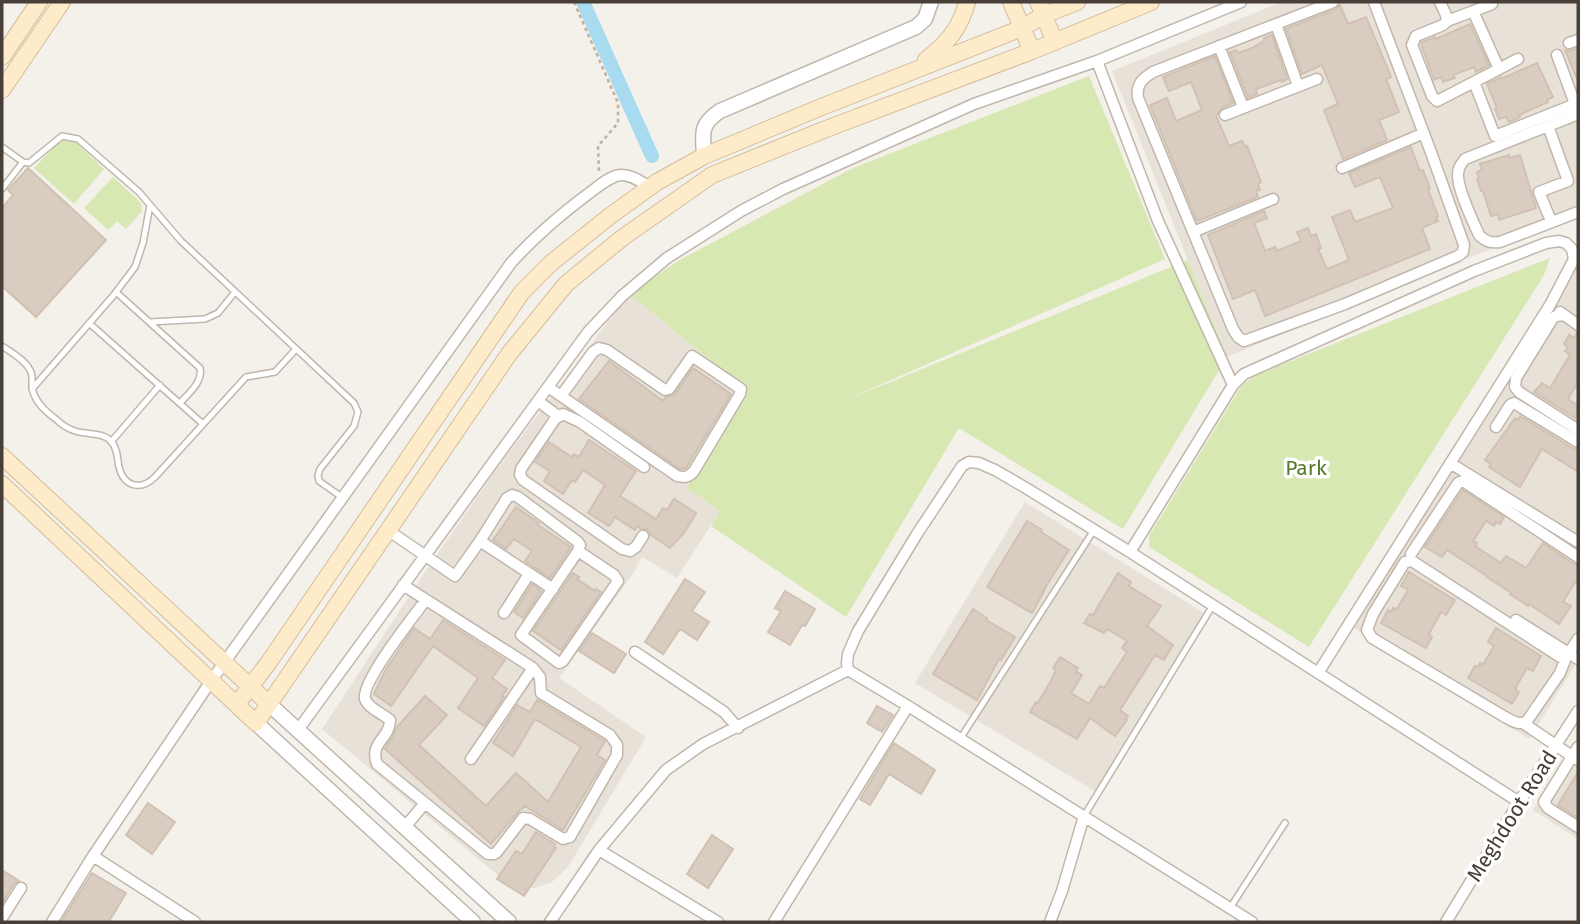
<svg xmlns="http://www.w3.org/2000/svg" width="1580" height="924" font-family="'Fira Sans',sans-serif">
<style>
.residential{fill:#e8e1d8}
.green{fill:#d7e8b3}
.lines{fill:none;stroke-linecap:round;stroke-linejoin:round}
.canal{stroke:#a8dbef;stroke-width:14}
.building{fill:#d9cdc2;stroke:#d1c1b2;stroke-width:2}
.service-casing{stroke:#c0b6ac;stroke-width:8}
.minor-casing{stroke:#c0b6ac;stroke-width:13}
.tertiary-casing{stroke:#c0b6ac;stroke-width:17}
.secondary-casing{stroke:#d3bd9a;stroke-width:18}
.path{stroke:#c1b09e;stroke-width:2.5;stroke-dasharray:3.5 3.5;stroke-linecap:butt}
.service{stroke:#fff;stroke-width:5}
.minor{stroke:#fff;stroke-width:10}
.tertiary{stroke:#fff;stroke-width:14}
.secondary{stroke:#feebca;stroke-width:16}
.labels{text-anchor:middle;stroke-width:7;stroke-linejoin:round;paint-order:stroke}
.park-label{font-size:21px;fill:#537a2b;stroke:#fff}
.street-label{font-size:21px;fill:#484038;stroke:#fff}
</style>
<rect width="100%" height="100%" fill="#f4f0ea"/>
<path class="residential" d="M1282,2H1578V217L1478,254L1227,357L1112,71Z
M1578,265V661L1529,739L1350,625Z
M629,294L747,390L687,488L720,511L677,578L642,557L634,572L559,678L646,737L568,867L552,882L535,888L511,886L322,729L427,569L496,470Z
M1025,502L1209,616L1098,793L915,683Z
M1578,737V839L1533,810Z"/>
<path class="green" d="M1089,76L1165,259L839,403L1188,260L1227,357L1123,529L959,428L846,617L711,526L720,511L687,488L747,390L629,294L678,261L853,168Z
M62,139L74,141L104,169L74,204L34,168Z
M113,177L141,203L142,211L126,229L117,221L108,230L84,208Z
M1550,258L1544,275L1309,647L1149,547V536L1242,385L1258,374Z"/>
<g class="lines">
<path class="canal" d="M583,2L652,156"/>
</g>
<path class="building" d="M1340,5L1348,24L1366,17L1391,77L1386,79L1399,112L1379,120L1387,140L1343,159L1324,110L1338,104L1322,65L1302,74L1286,29L1336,9Z
M1470,24L1489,65L1476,72L1474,67L1453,75L1455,78L1443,82L1441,77L1434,80L1421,44L1422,42L1435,37L1436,39Z
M1272,35L1287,79L1282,82L1281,80L1256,89L1257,94L1248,98L1230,52L1236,50L1238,53L1252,48L1264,41V38Z
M1578,48V81L1565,50L1571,51Z
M1215,56L1233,103L1222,108L1216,116L1229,146L1242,141L1245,147L1247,146L1261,182L1258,184L1260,190L1256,191L1258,197L1197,221L1150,105L1167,98L1176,121L1202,110L1191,82L1169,91L1163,77Z
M1537,63L1553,97L1547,100L1548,102L1519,115L1520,117L1509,122L1506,117L1499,119L1495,109L1497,108L1487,84L1501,77V79Z
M1411,147L1420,171L1423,170L1430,188L1428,189L1438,216L1436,217L1438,221L1422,228L1430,249L1265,316L1255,290L1233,299L1208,235L1264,211L1267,218L1254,223L1265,251L1275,247L1277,251L1301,241L1297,232L1308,228L1311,236L1316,234L1321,248L1318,249L1327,269L1349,260L1332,217L1350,210L1355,222L1393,208L1380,177L1355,187L1349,173Z
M1509,155V158L1520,155L1536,208L1499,220L1498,214L1491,216L1483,191H1481L1477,179L1479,178L1477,172L1482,170L1480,164Z
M28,168L106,240L36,317L2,286V208L13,195L8,190Z
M1577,333H1578V382L1568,399L1578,406V412L1575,418L1534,392L1542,383L1550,388L1570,355L1565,351L1568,347L1564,344L1569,335L1574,338Z
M609,361L663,401L665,398L675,394L693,368L731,394L686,468L680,469L579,399Z
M1520,416L1574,449L1578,450V472L1542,449L1520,487L1489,467L1491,464L1485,460L1515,418L1518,420Z
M589,440L636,471L620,496L656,519L663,508L667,510L674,499L696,513L684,533L670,548L651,535L647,529H641L637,526L635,530L615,517L609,526L588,513L605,485L583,470L575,482L572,480L563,494L544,481L550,471L535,462L549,442L572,457L574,454L579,457Z
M1463,490L1504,517L1500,524L1496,522L1494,526L1486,521L1473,541L1477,543L1475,546L1501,563L1506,556L1526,568L1543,543L1574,564L1578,565V577L1563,602L1571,606L1559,624L1529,604L1528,606L1510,594L1511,593L1487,577V576L1447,550L1442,557L1425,547Z
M516,507L539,523L538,525L571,547L550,578L525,561L532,551L514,539L506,549L493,540Z
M1027,521L1042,530L1041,532L1069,550L1043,591H1044L1032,613L987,587Z
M1409,572L1455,600L1446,615L1441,612L1430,632L1429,635L1432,637L1426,648L1381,623L1388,610L1391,612L1393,608L1397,609L1408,590L1401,586Z
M573,573L579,577L577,579L595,591L596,589L601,592L561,650L533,631Z
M1118,573L1131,582L1129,586L1161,606L1147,626L1173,645L1164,660L1155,655L1143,674L1120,710L1128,716L1125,719L1127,720L1115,736L1090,718L1077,739L1030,712L1036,702L1038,703L1052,679L1056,670L1053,668L1060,657L1078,668L1076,672L1082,675L1071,693L1089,704L1100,686L1104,688L1127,652L1122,648L1127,641L1107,629L1104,633L1084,623L1090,614L1093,615Z
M685,579L705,592L692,611L709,622L697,640L680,629L663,654L645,642Z
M532,584L541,591L523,618L514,612Z
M785,591L815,609L805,626L802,625L790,645L768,632L781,611L775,608Z
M973,609L987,618L986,620L1015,637L1001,660L999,659L977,700L933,674Z
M443,620L505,660L492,678L507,689L502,696L504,697L484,726L458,708L478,678L433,646L391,706L374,694L386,669L414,628L430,639Z
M1496,628L1541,656L1533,671L1527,668L1516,687V691L1519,692L1512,704L1468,678L1475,666L1478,667L1480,663L1483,665L1494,646L1488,642Z
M592,633L626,654L614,673L579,651Z
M425,696L447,715L419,745L486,806L516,773L548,802L581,747L535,719L513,756L493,743L517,705L530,712L537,700L605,741L597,755L605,760L563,830L525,806L517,813L491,844L385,749L393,736L397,727Z
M877,706L893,715L882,732L867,723Z
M894,743L935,770L921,794L889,774L870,805L860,799Z
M1578,772V818L1558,805Z
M148,803L175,822L152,854L126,835Z
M536,832L555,844L554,846L556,848L524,896L497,879L516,851L522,854Z
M712,835L733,849L708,888L687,874Z
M2,870L19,881L14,884L2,904Z
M92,873L126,893L113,915L108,922H61Z"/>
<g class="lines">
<defs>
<path id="service" d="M2,147L23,162L29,163L62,136L78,139L139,192L181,241L354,403L358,412L354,426L320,469L318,475L319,481L343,498
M2,189L23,162
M116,292L200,368C203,382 189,393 180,403
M150,322L205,319L218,313L235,292
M89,323L203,424
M2,346C11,352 25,360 30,370C33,375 32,381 32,386C33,401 46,412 57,420C62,425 69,429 75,431C87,435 102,432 111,441C118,449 117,458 119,467C124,487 141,491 155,477L246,377L275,372L296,349
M32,389L113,296L135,267L143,243L150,205
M111,442L160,385
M960,739L1094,530
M1084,816L1213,605
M1230,908L1285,823"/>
<path id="minor" d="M1333,2L1153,72C1142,79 1136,84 1138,98L1233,329L1238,337L1244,341L1345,304L1458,256L1463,252L1464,245L1432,155L1374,2
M1440,2L1446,15L1447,21L1443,25L1416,36L1412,45L1432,96L1437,101L1474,82L1495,136L1578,103
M1473,11L1499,69
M1447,21L1492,4
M1276,24L1298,86
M1569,43L1578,40
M1219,46L1243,107
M1557,55L1575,104
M1474,82L1518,59
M1578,114L1465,159C1461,164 1458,168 1458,174C1457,189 1473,221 1479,235C1486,242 1491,243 1500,242L1578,212
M1225,115L1317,79
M1548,126L1568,181L1539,192L1551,221
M1342,168L1424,133
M1193,232L1273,199
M1560,312L1578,325
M1564,315L1556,316L1553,318L1516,378L1515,387L1519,392L1578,430
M1233,385L1158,221L1097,61L1241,2
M548,387L677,476C685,478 689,477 694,471L740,394L741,389L692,356L669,389L665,390L607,350L599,348L593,352L561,396
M538,401L558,416
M1496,427L1510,405L1514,403L1578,442
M1450,463L1578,542
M389,531L455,576L480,541L507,498L512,495L518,497L578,542L580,545L578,551L521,635L559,663L563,661L618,581L614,575L578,551
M643,536L636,547L630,551L622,549L523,480L520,475L521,469L555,419L563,414L580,422L644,467
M480,541L553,589
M1130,552L1233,385L1244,374L1474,271L1546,243L1559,241L1566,243L1572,249L1574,259L1550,305L1318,673
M1411,554L1458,483L1463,481L1578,557
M1412,561L1565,660L1560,673L1527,721C1519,726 1513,721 1505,717L1372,638L1367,630L1373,614L1405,562Z
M403,585L533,668L540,677L541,693L610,735L617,745V755L570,837L563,839L530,819L523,818L497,852L494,854H488L377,764C369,742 390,739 390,720C383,714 368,708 365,699C361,682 413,617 425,601
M504,613L529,574
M1516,620L1578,659
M635,652L724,712L738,728
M1569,653L1578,639
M848,670L847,663L848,654L858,631L917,534L962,466L969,462L979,463L995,470L1026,488L1130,552L1519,802
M848,670L908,706L1252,922
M1523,723L1576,759
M298,730L588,332L622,296L667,258L741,211L783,189L974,104L1097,61
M1578,747L1544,802L1548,808L1578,827
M471,759L533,668
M405,827L425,803
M599,850L718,922
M93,856L195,922
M2,918L21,888
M52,922L93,856L211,681L511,263C534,237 560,215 588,194C598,187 608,177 620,175C631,174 641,182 650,187
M550,922L599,850L666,770L703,744L848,670
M774,922L908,706
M1050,922L1062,891L1084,816
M1446,922L1519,802L1578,711"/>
<path id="tertiary" d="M704,156C703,134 699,125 720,111L916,27L925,19L931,2
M269,704L509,922
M256,723L473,922"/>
<path id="secondary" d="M1011,2L1032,51
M1038,2L1055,42
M2,57L39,2
M926,60C948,42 960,29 967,2
M2,90L62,2
M2,456L269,704
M2,484L256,723L509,354L566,284L622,238L712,175L826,129L1032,51L1151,2
M237,704L269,662L522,292L551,263L610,216L657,182L704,156L819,108L1022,28L1044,15L1077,2"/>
</defs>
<use href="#service" class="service-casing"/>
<use href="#minor" class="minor-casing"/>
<use href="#tertiary" class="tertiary-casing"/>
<use href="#secondary" class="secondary-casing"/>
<path class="path" d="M574,2L618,103V123L598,146L599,172"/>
<use href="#service" class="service"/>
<use href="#minor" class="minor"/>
<use href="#tertiary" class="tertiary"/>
<use href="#secondary" class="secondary"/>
</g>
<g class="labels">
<g class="park-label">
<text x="1306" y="475">Park</text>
</g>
<g class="street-label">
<text transform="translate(1512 816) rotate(-58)" y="7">Meghdoot Road</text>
</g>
</g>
<rect width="1580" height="924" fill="none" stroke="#484038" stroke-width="7"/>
</svg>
